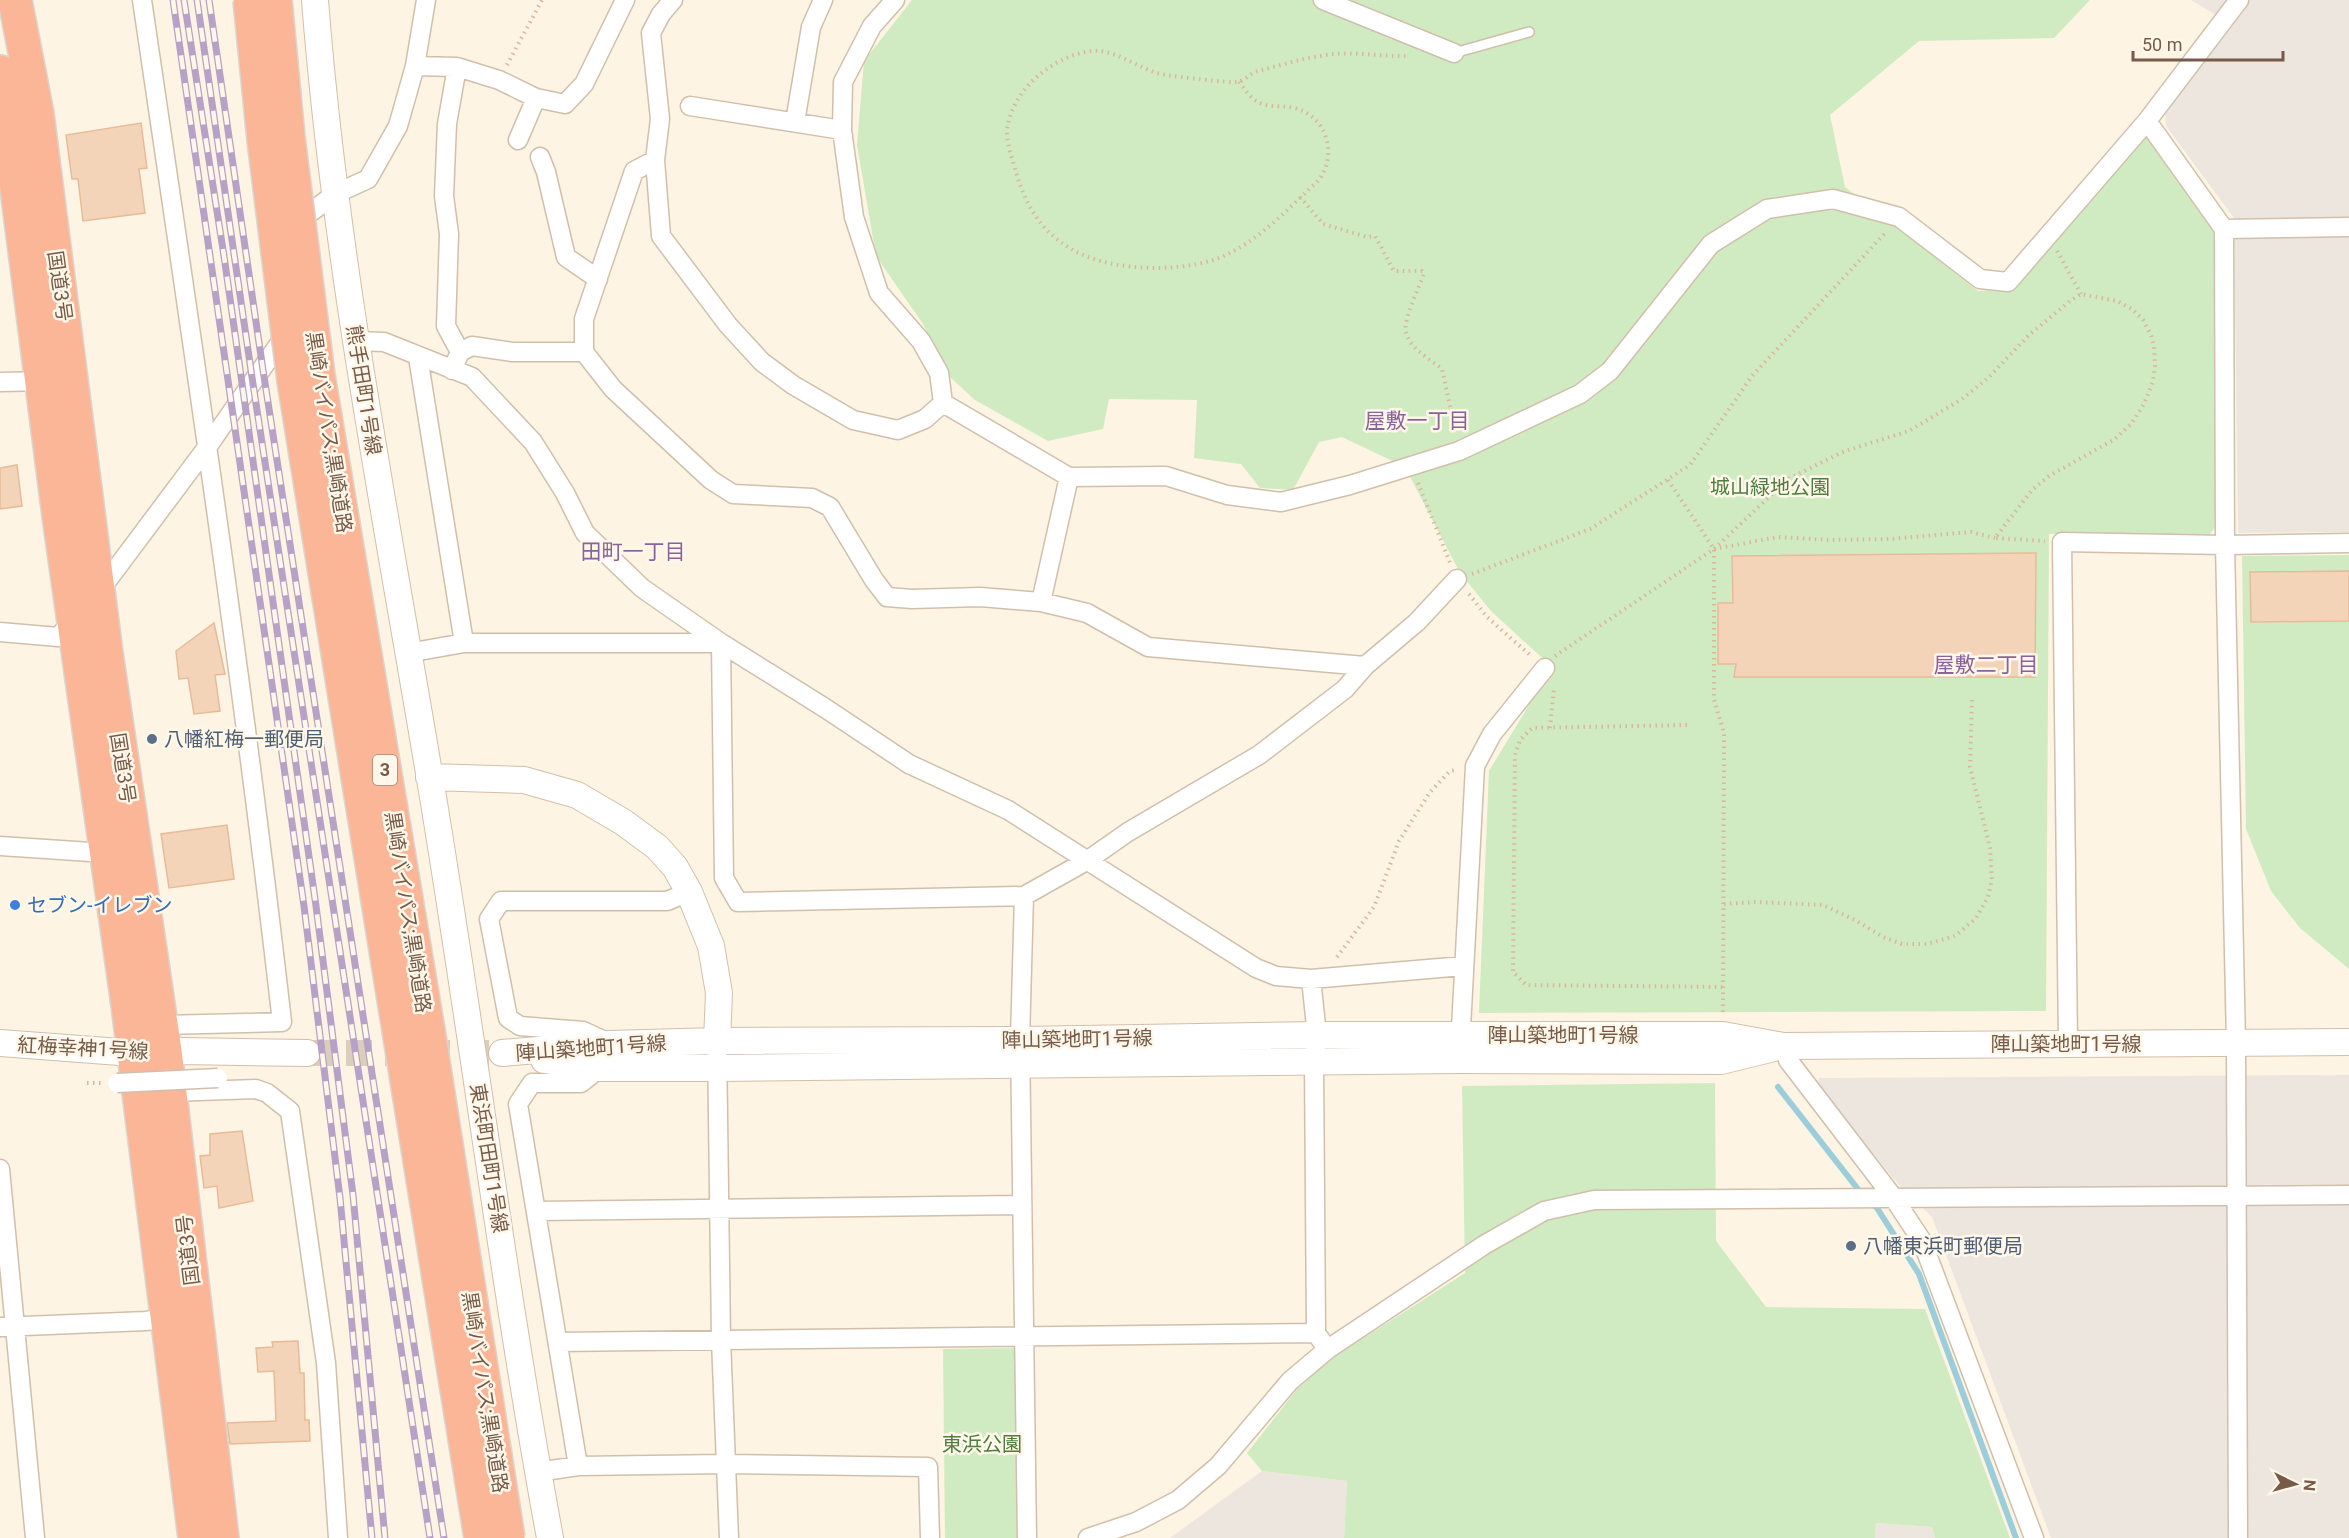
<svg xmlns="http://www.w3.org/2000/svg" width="2349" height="1538" font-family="Roboto,'Noto Sans JP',sans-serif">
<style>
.industrial{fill:#ece6de}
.green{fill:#d0ebc1}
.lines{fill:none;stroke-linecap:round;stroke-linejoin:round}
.stream{stroke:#9ccdda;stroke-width:6}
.building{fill:#f4d4b9;stroke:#e7bb99;stroke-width:1.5}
.secondary-tunnel{stroke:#dccebc;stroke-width:26;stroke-dasharray:26 13;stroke-linecap:butt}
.lane-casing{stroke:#d1bfac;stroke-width:12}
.street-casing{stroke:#d1bfac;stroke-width:21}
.secondary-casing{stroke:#d4bea9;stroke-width:28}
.highway-casing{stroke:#dcd4cf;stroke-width:36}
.path{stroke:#d9b79c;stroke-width:4;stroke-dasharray:1.5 4.5;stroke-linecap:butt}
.lane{stroke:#fff;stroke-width:9}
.street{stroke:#fff;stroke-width:18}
.secondary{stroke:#fff;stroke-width:26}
.highway{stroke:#fab697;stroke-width:33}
.rail-casing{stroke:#b8a1c7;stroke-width:7}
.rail{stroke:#fff8ea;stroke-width:4.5;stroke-dasharray:14;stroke-linecap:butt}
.street-bridge-casing{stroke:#d1bfac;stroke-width:21;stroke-linecap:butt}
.highway-bridge-casing{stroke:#dcd4cf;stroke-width:36;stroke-linecap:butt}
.street-bridge{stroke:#fff;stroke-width:18}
.highway-bridge{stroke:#fab697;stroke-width:33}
.service-dot{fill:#5c6f8a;stroke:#fff8ea;stroke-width:2}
.shop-dot{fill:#3f7fe0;stroke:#fff8ea;stroke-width:2}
.labels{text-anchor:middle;stroke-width:5;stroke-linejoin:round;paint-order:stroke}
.shield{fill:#fff8ea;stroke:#a08a79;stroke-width:1.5}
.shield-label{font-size:18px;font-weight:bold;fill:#775b48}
.street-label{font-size:20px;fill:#775b48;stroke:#fff8ea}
.park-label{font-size:20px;fill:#4e7d3f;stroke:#fff8ea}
.service-label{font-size:20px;fill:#4e5e75;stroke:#fff8ea;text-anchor:start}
.shop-label{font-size:20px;fill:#366cbe;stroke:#fff8ea;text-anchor:start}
.neighbourhood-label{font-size:21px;fill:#8b639a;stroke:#fff8ea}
</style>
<rect width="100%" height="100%" fill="#fdf4e3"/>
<path class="industrial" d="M2191,0H2349V532L2238,533L2234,218L2166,126L2165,110L2233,25Z
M2349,1075V1538H2051L1932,1217L1898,1184L1818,1086L1819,1078Z
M1262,1471L1347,1481L1344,1538H1170Z
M1876,1523L1932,1527L1935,1538H1875Z"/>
<path class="green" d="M912,0H2090L2054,38L1919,41L1830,115L1845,187L1978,291L2015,288L2146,133L2215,232L2217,525L2209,535L2049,534L2046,1011L1479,1013L1489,771L1552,667L1491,611L1460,573L1405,467L1342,437L1319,442L1293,490L1260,488L1241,464L1194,458L1197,400L1109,399L1103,429L1048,441L975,400L950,377L923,324L876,256L857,145L864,61Z
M2349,555V969L2300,928L2271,891L2246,829L2242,556Z
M1715,1083L1716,1241L1766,1307L1925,1309L2010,1538H1935L1932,1527L1876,1523L1875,1538H1344L1347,1481L1262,1471L1247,1453L1298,1388L1334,1357L1465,1273L1462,1086Z
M1021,1348L1020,1538H945L943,1349Z"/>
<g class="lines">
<path class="stream" d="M1778,1087L1861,1193
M1870,1202L1877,1208L1919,1274L2016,1538"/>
</g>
<path class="building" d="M141,123L147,168L139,169L145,213L83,221L78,179H72L66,135Z
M17,465L22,506L0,509V468Z
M2036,553L2035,677H1734L1736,664H1718V603H1733L1732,556Z
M2349,571V621L2251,622L2250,572Z
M214,623L225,674L215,675L220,711L194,714L188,678L179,679L176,651Z
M227,825L234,879L169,888L161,834Z
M242,1131L253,1201L219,1208L217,1186L204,1188L200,1156L210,1155V1134Z
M298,1341L300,1373H304L305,1420H309L310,1441L230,1444L227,1423L276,1421L274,1371L258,1372L256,1348L273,1347L272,1342Z"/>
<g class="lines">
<path class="secondary-tunnel" d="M307,1053H502"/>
<defs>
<path id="lane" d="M1454,53L1529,32"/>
<path id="street" d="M142,0C192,340 243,680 282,1022L162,1025
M673,0L661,14L651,33L660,119L655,160L661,236L728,325L762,362L793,385L853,420L898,430L925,419L943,403
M895,0L872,26L843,82L842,130L854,217L879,293L921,341L939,373L943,403
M1323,0L1454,53
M415,66L457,67L499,80L536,98L565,104L584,84L625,0
M457,67L447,124L444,196L449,234L446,326L460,352
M690,106L842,130
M2147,121L2224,229L2225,545L2236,1043L2238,1538
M795,122L811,27L823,0
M518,140L536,98
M540,157L546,172L566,257L598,279
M295,224L335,194L368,179L398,126L415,66L426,0
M2224,229L2349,227
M355,341L384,342L472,377L533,442L565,493L585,533L642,588L721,643L825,708L909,764L1008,810L1256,968L1276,976L1311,979L1463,966
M584,352V319L634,171L655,160
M418,357L464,643
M452,370L460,352L472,346L512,352H584L613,389L711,480L733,494L812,498L830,507L874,580L887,597L912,599L980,597L1041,602L1087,613L1148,647L1365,666
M0,382L49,381
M943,403L1069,477L1166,476L1227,495L1281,502L1350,485L1459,451L1580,394L1610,371L1711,244L1767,209L1833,199L1899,217L1980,279L2008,282L2147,121L2239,0
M98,593L208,446L286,334
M1041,602L1069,477
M0,632L58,637L76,618
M408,653L464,643H721L724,878L738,902L1024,896L1088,860L1128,832L1259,755L1345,689L1365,666L1417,622L1457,579
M0,846L106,853
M1024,896L1020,1040L1027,1538
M1311,979L1317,1035L1314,1062L1316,1333L1323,1343
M717,1041L721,1340L729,1538
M609,1043L583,1031L520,1026L508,1018L489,919L501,901H667L689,892
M2068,1044L2062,542L2225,545L2349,543
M1783,1046L1788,1060L1893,1197L1922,1241L2034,1538
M1460,1047L1475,766L1492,734L1545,668
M171,1092L256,1089L267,1093L290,1111L326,1363L338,1538
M0,1169L35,1538
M537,1211L1022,1205
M0,1327L146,1321L168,1318
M558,1342L1316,1333
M578,1466L518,1104L532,1083H581L600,1068
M538,1472L578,1466L725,1464L928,1467L930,1538
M1088,1538L1136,1522L1178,1500L1218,1466L1290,1381L1328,1349L1484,1245L1544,1211L1594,1200L2349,1195"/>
<path id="secondary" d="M315,0C335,260 386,516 429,773C472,1028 503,1284 550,1538
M429,777L524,780L577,795L623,822L657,847L675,867L689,892L711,946L719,993L717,1041
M0,1043L133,1053L182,1051L307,1053
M502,1053L610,1044L717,1041L1020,1040L1317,1035H1723L1783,1046L2349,1042
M544,1060L600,1068H717L1460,1060L1721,1061L1774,1048"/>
<path id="highway" d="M15,0L37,114L106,653L165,1051L222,1538
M0,72L6,103L59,516L128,1005L195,1538"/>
</defs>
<use href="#lane" class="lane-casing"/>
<use href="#street" class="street-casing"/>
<use href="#secondary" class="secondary-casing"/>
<use href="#highway" class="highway-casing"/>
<path class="path" d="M507,65L542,0
M1239,82C1244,88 1251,99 1258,102C1269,108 1282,105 1294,108C1328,116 1338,156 1318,181C1286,210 1255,246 1213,260C1173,273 1105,271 1068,247C1035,226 1023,198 1013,162C1010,152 1007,142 1007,131C1011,92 1048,60 1085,52C1113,45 1139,71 1166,75C1179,77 1228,83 1238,82C1245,80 1251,73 1258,71C1278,66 1300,59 1320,56C1350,50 1379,57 1410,56
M1300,197L1323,224L1367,237L1375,236L1394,271H1422L1424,274C1419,287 1403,320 1406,332C1409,348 1431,360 1442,369L1456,434
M2057,251L2081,294
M1668,480L1714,549V700L1724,733L1723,1014
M1418,483L1451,565
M1714,549L1778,537L1830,540L1890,539L1971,532L1995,538
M1472,574L1590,529L1690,465L1752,376L1886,232
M1469,594L1487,617L1531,656
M1555,656L1714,549L1788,479L1845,451L1909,431L1962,399L1988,378L2029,335L2070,301L2081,294L2117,301L2132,309L2143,320L2151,335L2154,346L2155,366L2153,381L2144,404L2131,424L2115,439L2049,476L2032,490L1995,538L2045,541
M1687,725L1532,728L1520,740L1515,755L1513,972L1526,985L1723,987
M1550,728L1554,688
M1724,904L1756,902L1823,905L1855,920L1883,937L1902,944H1927L1955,936L1976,918L1988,897L1992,879L1990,848L1970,767L1972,698
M1337,957L1374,907L1399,841L1430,792L1450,771L1456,770
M87,1083H101"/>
<use href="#lane" class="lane"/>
<use href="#street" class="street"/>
<use href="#secondary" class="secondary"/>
<use href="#highway" class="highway"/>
<defs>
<path id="rail" d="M173,0L304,906L340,1198L372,1538
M184,0L224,256L316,906L353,1195L385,1538
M197,0L253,384L430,1538
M209,0L263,370L444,1538"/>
</defs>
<use href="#rail" class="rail-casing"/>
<use href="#rail" class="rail"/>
<defs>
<path id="street-bridge" d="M117,1083L218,1078"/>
<path id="highway-bridge" d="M250,0L264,140L294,381L481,1538
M275,0L288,137L318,375L428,1030L508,1538"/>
</defs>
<use href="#street-bridge" class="street-bridge-casing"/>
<use href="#highway-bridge" class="highway-bridge-casing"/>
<use href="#street-bridge" class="street-bridge"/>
<use href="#highway-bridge" class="highway-bridge"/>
</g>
<g class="service-dot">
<circle cx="152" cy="739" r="6"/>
<circle cx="1851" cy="1246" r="6"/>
</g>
<circle class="shop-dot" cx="15" cy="905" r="6"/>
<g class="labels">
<rect class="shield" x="373" y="755" width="24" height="30" rx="4.5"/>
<g class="shield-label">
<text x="385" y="776">3</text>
</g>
<g class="street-label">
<text transform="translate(60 286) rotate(82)" y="7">国道3号</text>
<text transform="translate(364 390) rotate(81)" y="7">熊手田町1号線</text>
<text transform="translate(329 432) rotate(81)" y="7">黒崎バイパス;黒崎道路</text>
<text transform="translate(123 768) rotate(81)" y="7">国道3号</text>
<text transform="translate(408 912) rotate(81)" y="7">黒崎バイパス;黒崎道路</text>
<text x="1563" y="1042">陣山築地町1号線</text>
<text transform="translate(1077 1039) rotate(-1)" y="7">陣山築地町1号線</text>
<text x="2066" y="1051">陣山築地町1号線</text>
<text transform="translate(83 1048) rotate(3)" y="7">紅梅幸神1号線</text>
<text transform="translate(591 1048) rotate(-4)" y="7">陣山築地町1号線</text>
<text transform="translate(489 1158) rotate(81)" y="7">東浜町田町1号線</text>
<text transform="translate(188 1250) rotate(-97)" y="7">国道3号</text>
<text transform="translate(485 1392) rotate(81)" y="7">黒崎バイパス;黒崎道路</text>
</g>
<g class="park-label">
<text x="1770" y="494">城山緑地公園</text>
<text x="982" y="1451">東浜公園</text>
</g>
<g class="service-label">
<text x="164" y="746">八幡紅梅一郵便局</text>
<text x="1863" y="1253">八幡東浜町郵便局</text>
</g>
<g class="shop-label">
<text x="27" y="912">セブン-イレブン</text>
</g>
<g class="neighbourhood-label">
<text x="1417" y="428">屋敷一丁目</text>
<text x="633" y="559">田町一丁目</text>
<text x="1986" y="672">屋敷二丁目</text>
</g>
</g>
<g transform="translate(2295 1484) rotate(95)" stroke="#fff8ea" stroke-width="4.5" paint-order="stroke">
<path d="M0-4.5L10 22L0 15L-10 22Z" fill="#775b48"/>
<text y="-9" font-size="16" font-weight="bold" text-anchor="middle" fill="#775b48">N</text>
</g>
<path d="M2133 51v9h150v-9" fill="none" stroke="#775b48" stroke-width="3"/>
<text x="2142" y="51" font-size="18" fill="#775b48" stroke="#fff8ea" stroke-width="4.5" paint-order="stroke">50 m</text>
</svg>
